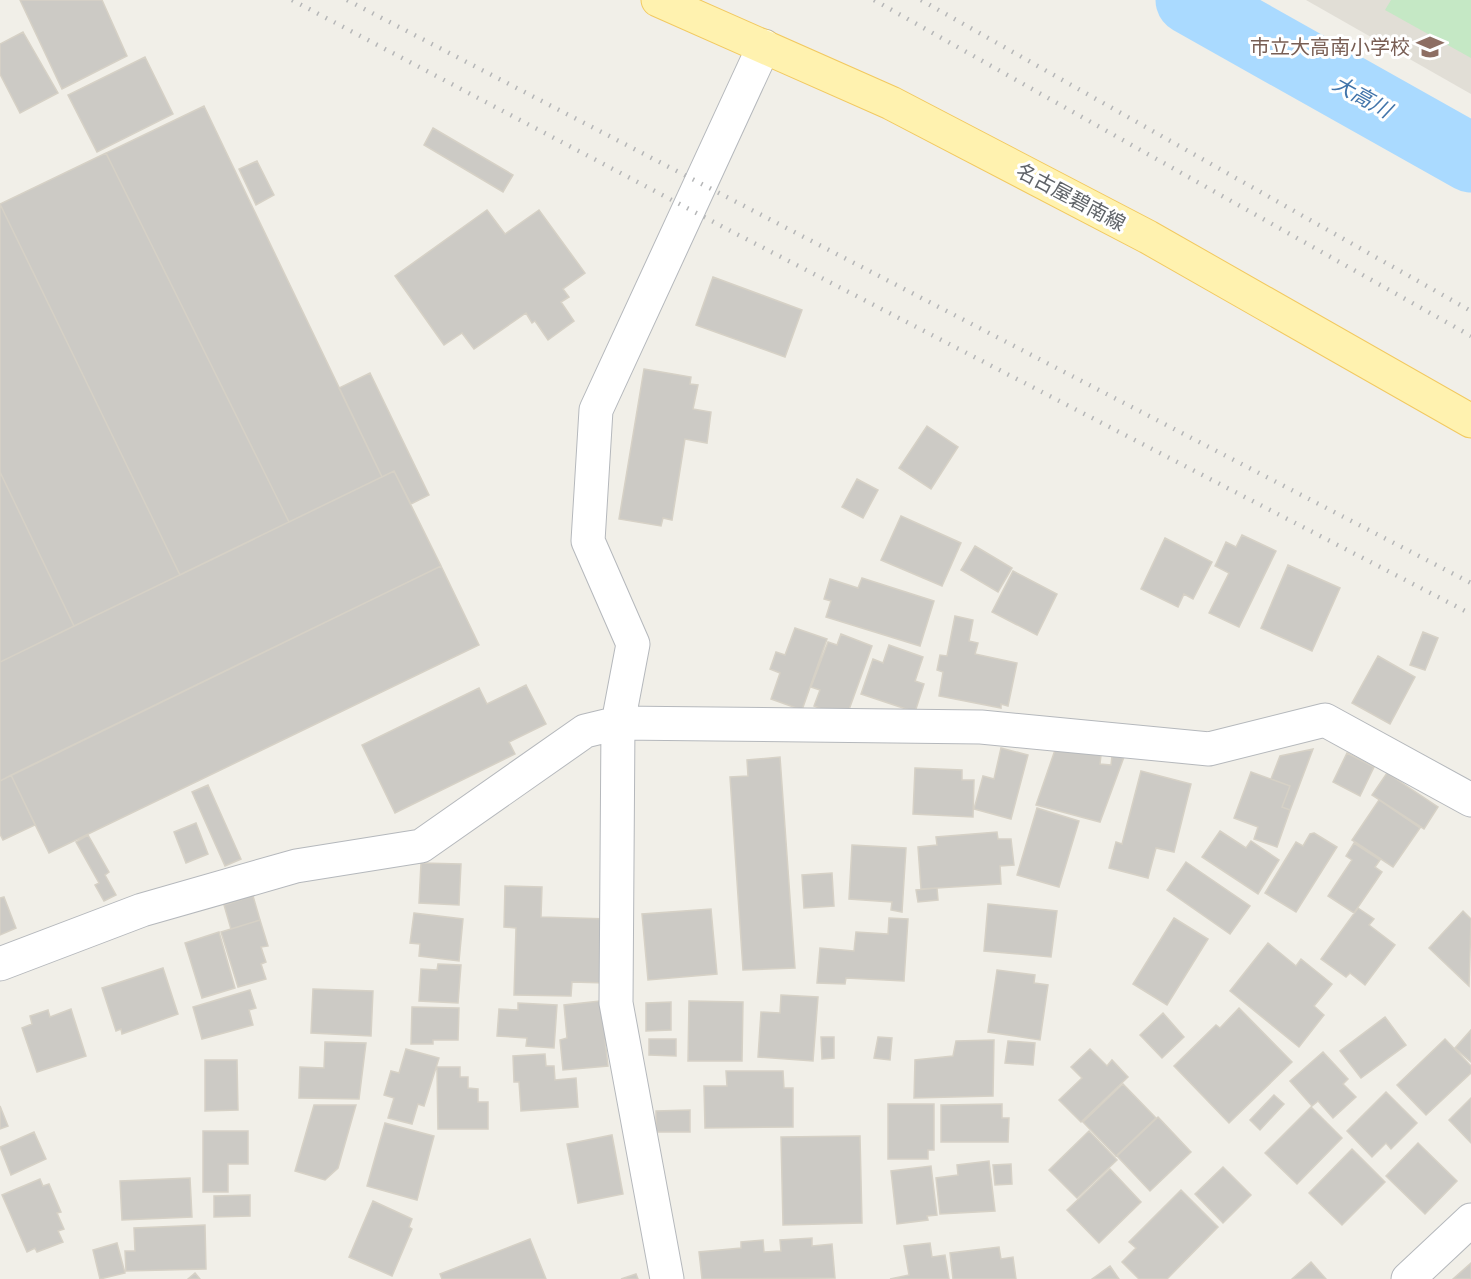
<svg xmlns="http://www.w3.org/2000/svg" width="1471" height="1279" font-family="'Exo 2','Noto Sans JP',sans-serif">
<style>
.education{fill:#e1ded6}
.green{fill:#c5e8c5}
.lines{fill:none;stroke-linecap:round;stroke-linejoin:round}
.river{stroke:#aadaff;stroke-width:69}
.building{fill:#cccac5;stroke:#d6d1c6;stroke-width:1.5}
.street-casing{stroke:#b5b8bc;stroke-width:35}
.primary-casing{stroke:#f2c960;stroke-width:35}
.street{stroke:#fff;stroke-width:33}
.primary{stroke:#fff2af;stroke-width:33}
.rail{stroke:#b6b7b8;stroke-width:4.5;stroke-dasharray:1.5 8;stroke-linecap:butt}
.labels{text-anchor:middle;stroke-width:6;stroke-linejoin:round;paint-order:stroke}
.education-label{font-size:20px;fill:#785e54;stroke:#fff;text-anchor:end}
.street-label{font-size:20px;fill:#5f6368;stroke:#fff}
.water-label{font-size:21px;font-style:italic;fill:#4174aa;stroke:#fff}
</style>
<rect width="100%" height="100%" fill="#f1efe8"/>
<path class="education" d="M1306,0H1471V94Z"/>
<path class="green" d="M1391,0H1471V58L1385,10Z"/>
<g class="lines">
<path class="river" d="M1190,0L1471,158"/>
</g>
<path class="building" d="M20,0H102L127,56L62,89Z
M23,32L58,93L20,113L0,74V44Z
M145,57L173,114L97,152L68,95Z
M204,106L382,477L289,522L106,153Z
M433,128L513,175L503,192L424,145Z
M106,153L289,522L180,575L0,204Z
M257,161L274,195L256,205L239,169Z
M0,204L180,575L74,626L0,472Z
M487,210L505,234L539,210L585,273L563,289L569,297L561,302L574,321L548,340L535,321L532,323L526,313L474,349L462,333L444,345L395,276Z
M713,277L802,310L785,357L696,325Z
M644,369L691,377L690,384L698,385L693,409L711,412L707,443L685,439L672,520L663,518L661,526L619,519Z
M370,373L429,495L411,504L394,471L382,477L339,388Z
M927,426L958,447L931,489L899,468Z
M394,471L441,566L0,781V662Z
M0,472L74,626L0,662Z
M857,479L878,490L863,518L842,507Z
M901,516L961,543L942,586L881,560Z
M1242,535L1276,551L1239,627L1209,613L1229,573L1215,566L1226,542L1236,547Z
M1165,538L1212,562L1193,599L1184,594L1178,607L1141,589Z
M975,546L1012,568L998,592L961,570Z
M1288,565L1340,588L1312,651L1261,628Z
M441,566L479,645L49,853L11,775Z
M1013,571L1057,594L1037,635L992,612Z
M862,578L934,601L920,646L826,617L831,601L824,599L830,579L858,588Z
M955,616L973,620L969,641L978,643L975,654L1017,663L1008,706L1001,704V708L939,696L943,672L937,670L940,655L947,656Z
M795,628L827,639L802,710L771,699L780,673L770,669L776,652L785,655Z
M1423,632L1438,638L1425,670L1410,665Z
M841,634L872,646L846,718L814,706L820,690L811,687L828,642L837,645Z
M889,645L923,657L915,681L924,684L915,712L861,694L873,659L883,663Z
M1378,656L1415,677L1390,724L1352,703Z
M526,685L546,724L509,742L515,754L395,813L362,745L479,688L487,704Z
M1001,748L1028,755L1011,819L974,809L983,776L994,779Z
M1313,749L1290,810L1282,807L1290,786L1271,779L1280,756Z
M1055,750L1101,755L1100,764L1111,765L1112,756L1124,757L1100,822L1036,805Z
M1347,753L1374,767L1360,796L1333,782Z
M780,757L795,968L743,970L730,777L748,776L747,760Z
M915,768L962,770V780H974L973,817L913,814Z
M1141,771L1191,784L1174,852L1156,848L1148,878L1109,868L1116,842L1122,844Z
M1251,772L1290,786L1282,807L1290,810L1277,847L1254,839L1258,827L1234,818Z
M1387,773L1438,807L1424,829L1372,795Z
M11,775L35,825L3,840L0,834V781Z
M208,785L241,859L225,866L192,792Z
M1379,800L1420,828L1393,867L1352,840Z
M1037,808L1079,821L1059,887L1017,875Z
M196,823L208,854L186,863L174,832Z
M1220,831L1246,848L1251,841L1279,860L1258,894L1202,857Z
M997,832L998,839H1011L1014,865L1000,866L1001,884L921,889L918,847L937,845L936,837Z
M1314,833L1337,847L1296,912L1265,893L1296,842L1303,846L1310,834Z
M88,835L109,872L105,875L116,895L104,901L95,885L99,883L76,842Z
M1354,843L1380,860L1375,867L1382,872L1354,913L1328,896L1352,860L1346,856Z
M852,845L906,848L902,912L891,910L892,902L849,899Z
M1186,862L1250,906L1230,934L1167,890Z
M421,863L461,864L459,905L419,903Z
M832,873L834,906L804,908L802,875Z
M505,886L542,887L541,917L609,919L606,983L572,982L571,996L514,995L516,928L504,927Z
M937,888L938,900L918,902L916,890Z
M253,896L260,920L231,929L224,905Z
M4,897L16,928L0,935V898Z
M988,904L1057,911L1051,957L984,951Z
M1358,908L1374,919L1369,925L1395,945L1365,985L1350,973L1346,977L1321,959Z
M711,909L717,974L648,980L642,914Z
M1463,911L1471,919L1469,986L1429,948Z
M414,913L463,919L459,961L419,956L420,944L410,943Z
M889,918L908,919L904,981L846,978L845,984L817,983L820,948L854,951L856,932L888,934Z
M1174,918L1208,939L1167,1005L1133,984Z
M260,920L268,946L261,947L266,962L261,964L266,979L238,987L221,932Z
M219,932L235,988L202,998L185,943Z
M1268,943L1296,966L1301,959L1332,984L1314,1006L1324,1015L1299,1047L1230,991Z
M438,964L461,965L458,1003L419,1001L421,969L437,970Z
M163,968L178,1014L122,1034L121,1029L116,1031L102,988Z
M997,970L1035,975L1034,983L1048,985L1040,1040L988,1032Z
M313,989L373,991L371,1036L311,1033Z
M250,990L256,1008L249,1010L253,1025L202,1039L193,1007Z
M781,995L818,997L813,1061L758,1057L761,1012L780,1013Z
M609,1000L613,1039L605,1040L608,1066L563,1070L560,1040L567,1038L564,1005Z
M689,1001L743,1002L742,1061H688Z
M671,1002V1030L646,1031V1003Z
M518,1003L557,1005L554,1048L526,1046L527,1038L497,1036L499,1009L518,1010Z
M412,1007L459,1008L458,1040H433V1044H411Z
M1239,1008L1292,1062L1229,1123L1174,1066L1216,1025L1220,1028Z
M71,1009L86,1056L37,1072L22,1028L32,1024L30,1016L48,1010L50,1017Z
M1163,1013L1184,1037L1162,1058L1140,1035Z
M1385,1017L1406,1045L1361,1078L1340,1051Z
M1471,1030V1062L1455,1048Z
M821,1037H834V1058L822,1059Z
M878,1037L892,1038L890,1060L874,1058Z
M649,1039H676V1056L649,1055Z
M1445,1039L1471,1066V1073L1426,1115L1397,1085Z
M994,1040L993,1096L914,1098L915,1060L953,1056L956,1041Z
M1008,1041L1035,1043L1033,1065L1005,1063Z
M325,1042L366,1043L359,1099L299,1098L300,1067L324,1068Z
M406,1049L439,1058L424,1106L418,1104L412,1124L388,1118L394,1098L384,1095L391,1071L399,1073Z
M1090,1049L1107,1066L1112,1060L1128,1077L1081,1122L1059,1100L1082,1078L1071,1067Z
M1323,1052L1348,1079L1343,1084L1356,1097L1333,1118L1318,1101L1312,1106L1290,1081Z
M545,1054L546,1066H554L555,1080L576,1078L578,1107L521,1111L519,1082H514L513,1056Z
M205,1060H237L238,1110L205,1111Z
M437,1067H460V1077H468V1088L478,1089V1102H488V1129H438Z
M726,1071H783L784,1088H793V1127L705,1128L704,1086H727Z
M1123,1084L1156,1118L1116,1156L1083,1122Z
M1386,1092L1417,1123L1391,1149L1386,1143L1372,1157L1347,1131Z
M1274,1095L1284,1104L1260,1130L1250,1120Z
M1471,1098V1143L1449,1120Z
M888,1104H934V1150H928V1159H888Z
M1002,1104V1118H1009L1008,1142H941V1105Z
M314,1105H356L338,1168L325,1180L295,1171Z
M0,1106L8,1126L0,1129Z
M1311,1107L1342,1138L1297,1184L1265,1153Z
M690,1110V1132H656V1111Z
M1158,1117L1191,1152L1150,1191L1117,1156Z
M385,1123L434,1136L417,1200L367,1186Z
M203,1131H248V1164H228V1192H203Z
M1089,1131L1117,1160L1077,1198L1049,1170Z
M34,1132L46,1159L11,1175L0,1147Z
M612,1135L623,1194L578,1203L567,1144Z
M860,1136L862,1223L783,1225L781,1137Z
M1418,1143L1457,1181L1425,1214L1386,1176Z
M1352,1149L1385,1182L1342,1225L1309,1193Z
M989,1161L995,1211L940,1214L936,1178L958,1175L957,1165Z
M1011,1164L1012,1184L995,1185L993,1165Z
M931,1166L937,1215L927,1216L928,1220L897,1224L891,1171Z
M1223,1167L1251,1195L1223,1223L1195,1194Z
M1110,1169L1141,1202L1099,1243L1067,1210Z
M190,1178L192,1217L122,1220L120,1181Z
M40,1179L43,1186L49,1184L61,1212L57,1213L64,1229L58,1231L63,1242L37,1252L35,1248L27,1252L2,1195Z
M1181,1190L1218,1227L1167,1279H1139L1122,1262L1136,1248L1129,1242Z
M250,1195V1216L214,1217V1196Z
M373,1201L412,1219L409,1227L412,1229L392,1276L349,1257Z
M205,1225L206,1269L126,1271L125,1251H135L134,1228Z
M812,1238V1246L832,1244L835,1278L702,1279L699,1252L741,1248V1242L763,1240L764,1252L781,1251L780,1240Z
M530,1239L546,1279H442L440,1274Z
M117,1243L125,1273L100,1279L93,1250Z
M930,1243L932,1257L945,1255L949,1279H890L909,1275L904,1246Z
M999,1247L1001,1259L1013,1257L1016,1279H953L950,1253Z
M1311,1262L1326,1279H1292Z
M1471,1263V1279H1453Z
M1110,1266L1119,1279H1092L1099,1274Z
M195,1273L200,1279H188Z
M636,1274L638,1279H621Z"/>
<g class="lines">
<defs>
<path id="street" d="M0,964L142,910L296,866L421,846L585,731L618,723L981,727L1209,749L1325,720L1471,800
M667,1279L616,1003L618,723L633,644L588,541L596,410L764,46
M1408,1279L1471,1220"/>
<path id="primary" d="M658,0L891,103L1148,237L1471,421"/>
</defs>
<use href="#street" class="street-casing"/>
<use href="#primary" class="primary-casing"/>
<use href="#street" class="street"/>
<use href="#primary" class="primary"/>
<path class="rail" d="M292,0L725,228L1471,614
M347,0L1471,583
M874,0L1471,336
M921,0L1471,311"/>
</g>
<defs>
<symbol id="school-bare" viewBox="-9 -9 18 18"><path d="M0-5L7-2L0 1L-7-2ZM-4 1L0 2.5L4 1V4Q0 6-4 4Z" fill="#8d6e63" stroke="#fff" stroke-width="2.5" paint-order="stroke"/></symbol>
</defs>
<g fill-rule="evenodd">
<use href="#school-bare" x="1411" y="28" width="38" height="38"/>
</g>
<g class="labels">
<g class="education-label">
<text x="1410" y="54">市立大高南小学校</text>
</g>
<g class="street-label">
<text transform="translate(1071 197) rotate(28)" y="7">名古屋碧南線</text>
</g>
<g class="water-label">
<text transform="translate(1362 97) rotate(29)" y="7">大高川</text>
</g>
</g>
</svg>
